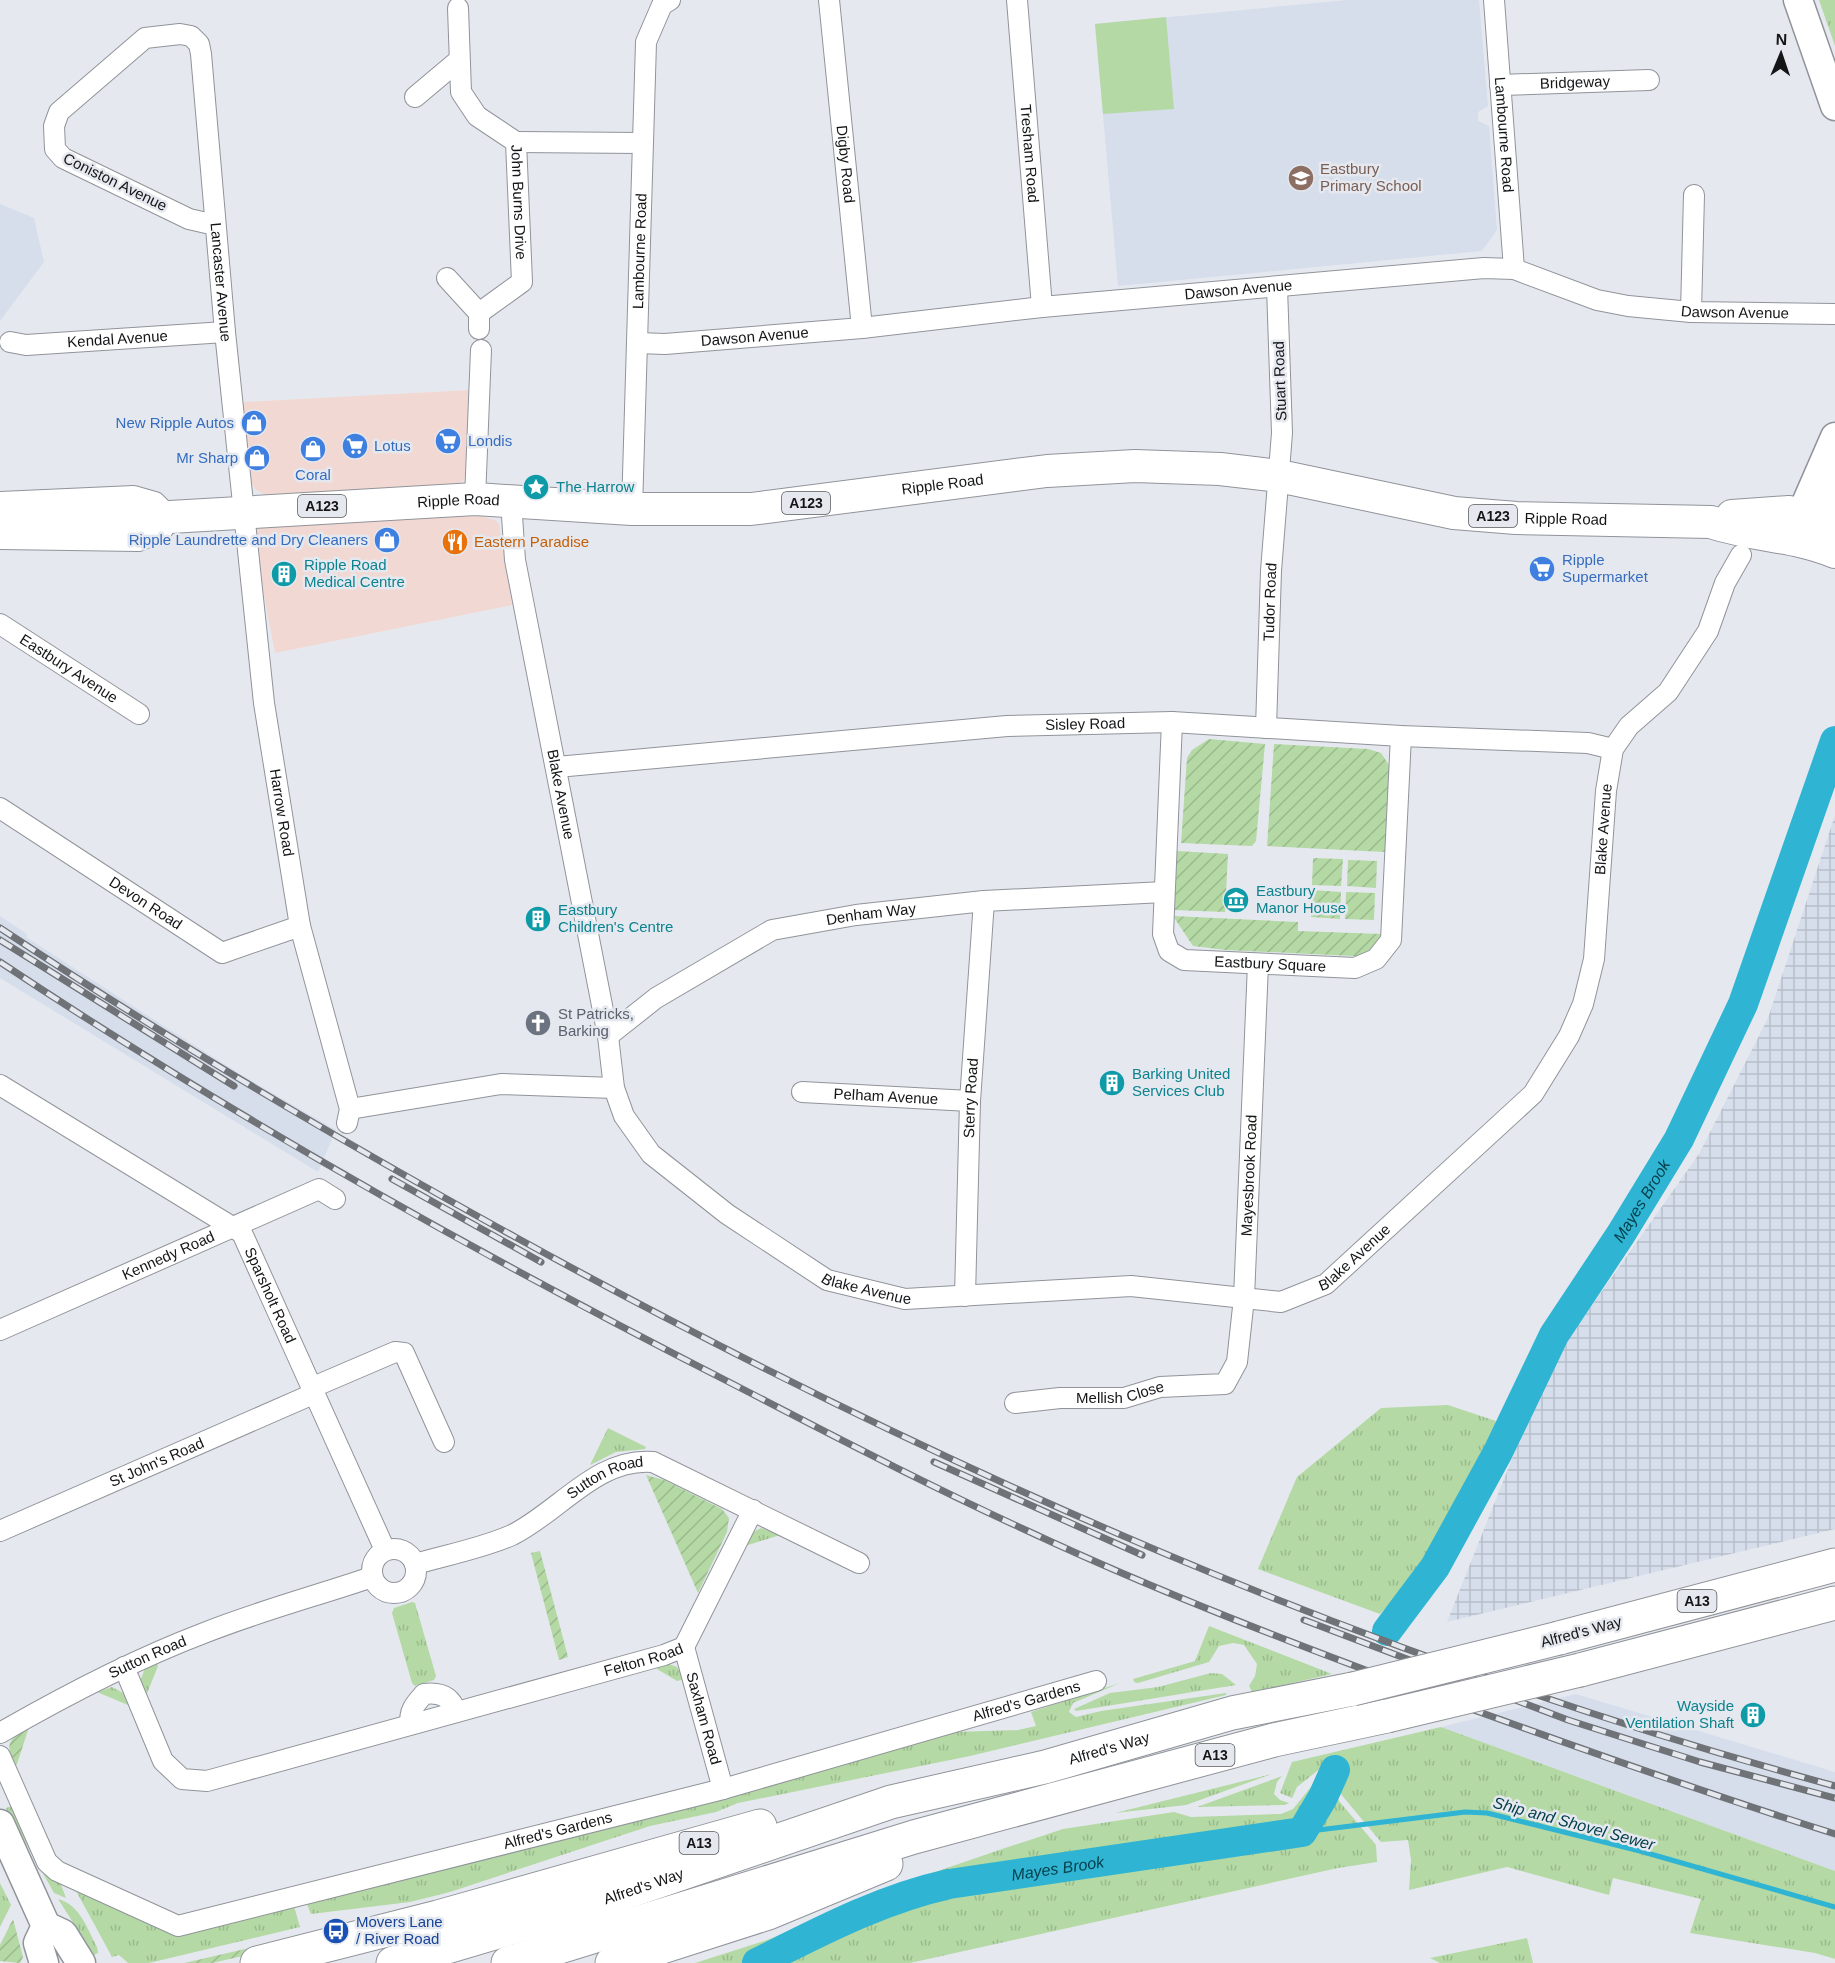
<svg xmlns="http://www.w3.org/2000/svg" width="1835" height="1963" font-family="Arial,sans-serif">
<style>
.commercial{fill:#f2d8d2}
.industrial{fill:url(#industrial-grid)}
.built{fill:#d6deeb}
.grass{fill:url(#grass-tufts)}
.garden{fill:url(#garden-furrows)}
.pitch{fill:#b4d9a4}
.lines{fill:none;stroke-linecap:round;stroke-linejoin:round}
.stream{stroke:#2fb4d3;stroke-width:5}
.river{stroke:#2fb4d3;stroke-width:30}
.street-casing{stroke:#90949a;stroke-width:22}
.secondary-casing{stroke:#90949a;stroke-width:31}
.primary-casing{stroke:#90949a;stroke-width:34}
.highway-casing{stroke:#90949a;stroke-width:35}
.street{stroke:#fff;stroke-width:20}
.secondary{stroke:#fff;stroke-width:28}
.primary{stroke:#fff;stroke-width:32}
.highway{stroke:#fff;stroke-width:33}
.rail-casing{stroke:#6f7276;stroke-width:7}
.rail{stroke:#e5e9ef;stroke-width:4.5;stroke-dasharray:14;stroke-linecap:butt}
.highway-bridge-casing{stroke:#90949a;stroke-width:35;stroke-linecap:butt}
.highway-bridge{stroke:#fff;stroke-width:33}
.labels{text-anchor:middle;stroke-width:5;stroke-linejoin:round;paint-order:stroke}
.shield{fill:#e5e9ef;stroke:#535558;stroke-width:1.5}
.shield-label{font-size:14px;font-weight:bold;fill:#141517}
.street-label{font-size:15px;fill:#141517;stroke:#e5e9ef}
.education-label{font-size:15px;fill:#785e54;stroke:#e5e9ef;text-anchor:start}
.shop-label{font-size:15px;fill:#366cbe;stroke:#e5e9ef;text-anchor:end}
.culture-label{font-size:15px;fill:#0d838f;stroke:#e5e9ef;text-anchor:start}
.food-label{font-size:15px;fill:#c56008;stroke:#e5e9ef;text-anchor:start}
.worship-label{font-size:15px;fill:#5b616d;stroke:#e5e9ef;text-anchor:start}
.transit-label{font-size:15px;fill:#164399;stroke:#e5e9ef;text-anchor:start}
.water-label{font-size:16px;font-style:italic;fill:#05404c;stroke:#e5e9ef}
</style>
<defs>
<pattern id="industrial-grid" width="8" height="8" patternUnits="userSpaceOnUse" patternTransform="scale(1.5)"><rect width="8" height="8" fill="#d6deeb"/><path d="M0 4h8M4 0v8" fill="none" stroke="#b7bec9"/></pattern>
<pattern id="grass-tufts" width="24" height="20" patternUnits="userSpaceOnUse" patternTransform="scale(1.5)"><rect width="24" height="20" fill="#b4d9a4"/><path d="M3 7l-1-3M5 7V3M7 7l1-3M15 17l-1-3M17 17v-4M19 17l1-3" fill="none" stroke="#9ab98c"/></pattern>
<pattern id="garden-furrows" width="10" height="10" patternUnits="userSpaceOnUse" patternTransform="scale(1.5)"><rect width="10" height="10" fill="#b4d9a4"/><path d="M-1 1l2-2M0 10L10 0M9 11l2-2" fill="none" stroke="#9ab98c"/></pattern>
</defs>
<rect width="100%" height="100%" fill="#e5e9ef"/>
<path class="commercial" d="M470,390L469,472L463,481L449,487L268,497L255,489L247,475L243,402Z
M398,511L481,516L495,520L499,524L512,605L275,653L256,553V528L262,521Z"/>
<path class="industrial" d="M1835,815V1529L1447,1622L1549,1366L1699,1154L1768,1018Z"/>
<path class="built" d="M1347,0H1479L1488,106L1478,112V121L1489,126L1497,230L1482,251L1118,286L1095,24Z
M0,204L34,218L44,262L0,321Z
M0,916L27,934L26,937L142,1012L243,1076L336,1130L318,1172L0,978Z
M1576,1694L1835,1772V1871L1441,1727Z"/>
<path class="grass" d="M1819,0H1835V46Z
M1448,1405L1496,1421L1484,1455L1422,1569L1380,1614L1258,1569L1297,1477L1381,1408Z
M608,1428L646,1447L645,1449L616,1452L590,1465Z
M761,1528L780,1535L745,1546L751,1533Z
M412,1602L415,1603L436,1676L434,1680L415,1686L412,1683L392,1613L394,1608Z
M1209,1626L1332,1674L1252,1692L1249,1686L1255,1676L1257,1664L1244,1645L1233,1643L1219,1646L1209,1662L1138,1683L1134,1682L1133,1679L1195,1661Z
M156,1661L158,1666L146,1696L140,1681L146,1666Z
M663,1662L677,1667L685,1679L677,1681L657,1669L656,1664Z
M1211,1673L1222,1674L1236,1685L1076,1711L1074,1709L1110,1693L1158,1687Z
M1120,1683L1073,1703L1069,1712L1076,1717L1101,1711L1226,1693V1695L970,1756L738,1803L716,1812L650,1826L450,1892L410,1902L311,1914L306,1902L953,1732L1018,1730L1036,1726L1031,1712Z
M112,1687L125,1694L128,1705L97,1692Z
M1441,1727L1835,1871V1959L1815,1953L1690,1933L1701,1899L1613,1878L1609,1895L1507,1867L1409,1890L1411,1860L1408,1840L1381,1842L1324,1774L1327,1771L1344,1773L1322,1767L1297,1787L1292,1798L1280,1793L1292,1762Z
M1272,1774L1186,1805L1115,1813Z
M1282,1776L1277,1782L1274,1794L1280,1800L1289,1803L1285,1805L1197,1807Z
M1319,1777L1376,1845L1377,1862L1338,1868L910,1963H695L767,1940L941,1870L1005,1848L1063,1829L1174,1812L1191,1817L1281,1814L1293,1809Z
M14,1805L60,1882L66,1898L54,1893L6,1808Z
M0,1883L11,1905L0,1927Z
M74,1887L174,1933L294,1906L300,1927L149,1963H128L119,1955L112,1957Z
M58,1899C80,1905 87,1928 97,1947L98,1953L94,1955Z
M1527,1938L1533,1963H1440L1430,1958Z"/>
<path class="garden" d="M1209,739L1265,744L1256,841L1252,846L1181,843L1187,758L1192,750Z
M1274,744L1368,749L1381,753L1391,768L1385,852L1267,846Z
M1177,851L1228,854L1225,912L1174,910Z
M1313,858L1343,859L1341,886L1312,885Z
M1348,860L1377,861L1376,888L1347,886Z
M1312,890L1341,892L1340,919L1311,917Z
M1346,892L1375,893L1374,920L1345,919Z
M1173,916L1298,922V931L1381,934L1382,945L1374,957L1226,950L1193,946Z
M646,1475L664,1480L722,1509L729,1518L727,1532L698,1593Z
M540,1551L568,1657L559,1660L531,1553Z
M29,1727L17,1764L15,1766C4,1744 9,1738 29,1727Z
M13,1919L23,1957L20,1963L0,1961V1945Z
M297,1937L299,1943L212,1963H184Z"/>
<path class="pitch" d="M1166,17L1174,109L1103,114L1095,24Z"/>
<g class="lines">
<path class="stream" d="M1302,1832L1465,1812L1487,1813L1640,1851L1835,1907"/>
<g class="river">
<path id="s1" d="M1387,1631L1435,1567L1498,1452L1554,1335L1621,1234L1679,1139L1743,1004L1835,741"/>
<path id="s2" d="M757,1963C819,1932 881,1899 949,1884L1302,1832L1323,1797L1335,1770"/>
</g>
<defs>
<g id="street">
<path id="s3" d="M829,0L862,328"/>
<path id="s4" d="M1017,0L1042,307"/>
<path id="s5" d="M1494,0L1514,269"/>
<path id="s6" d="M458,8L461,92L477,116L516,142L522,282L479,313V329"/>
<path id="s7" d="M1500,85L1649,80"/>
<path d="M415,97L459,60"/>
<path d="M516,142L641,143"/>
<path id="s8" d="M215,225L189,219L63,158L55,149L54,126L59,112L145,38L180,34L191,36L199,44L201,54L225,332L264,703L300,926L350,1109L347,1123"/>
<path d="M447,278L479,313"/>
<path d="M1691,312L1694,195"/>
<path id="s9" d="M10,342L26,345L225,332"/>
<path id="s10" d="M638,343L665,344L862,328L1042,307L1484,268L1514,269L1597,300L1628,306L1691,312L1835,314"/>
<path d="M475,499L481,350"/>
<path id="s11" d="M511,501L515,560L608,1036L614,1088L624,1116L651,1154L727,1214L827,1280L905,1299L1131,1286L1281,1302L1326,1284L1533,1094L1569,1036L1583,1004L1594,959L1606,791L1613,749L1629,726L1668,692L1708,631L1725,583L1741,555"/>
<path d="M0,502L134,496L155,502L170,517L162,531L139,541L0,539"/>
<path id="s12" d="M632,509L646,42L662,5L670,0"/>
<path id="s13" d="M0,624L139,714"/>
<path id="s14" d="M1172,722L1163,934L1169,951L1184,960L1355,968L1376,959L1391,940L1401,736"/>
<path id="s15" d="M1266,728L1271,571L1282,433L1277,287"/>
<path id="s16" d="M557,767L1007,726L1172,722L1401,736L1588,743L1613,749"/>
<path id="s17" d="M0,808L222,953L300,926"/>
<path id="s18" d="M608,1036L656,998L772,930L856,915L984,901L1164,892"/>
<path id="s19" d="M0,1085L242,1233L385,1550"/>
<path id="s20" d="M802,1092L970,1101"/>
<path d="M350,1109L501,1084L614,1088"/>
<path id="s21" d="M965,1296L970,1101L984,901"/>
<path id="s22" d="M0,1330L319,1189L335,1199"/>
<path d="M311,1388L395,1352L404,1353L444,1442"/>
<path id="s23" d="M1015,1403L1060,1398H1124L1160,1387L1225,1384L1237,1362L1244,1298L1258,964"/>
<path id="s24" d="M0,1531L313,1394"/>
<circle cx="394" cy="1571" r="22"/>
<path id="s25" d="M415,1564C447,1555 483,1548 512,1535C559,1512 597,1457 653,1462L859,1563"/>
<path id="s26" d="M684,1647L723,1789"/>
<path id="s27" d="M124,1667L163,1761L182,1779L207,1781L664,1655L684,1647L753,1510"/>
<path d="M411,1724C408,1711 416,1703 424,1694C440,1692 451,1696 456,1712"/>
<path id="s28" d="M0,1733C66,1695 133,1660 204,1633C259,1611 316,1596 372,1577"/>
<path id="s29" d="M0,1756L47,1862L57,1871L178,1926L723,1789L1096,1681"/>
</g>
<path id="secondary" d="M1798,0L1835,106
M1801,515L1835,437
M1820,523L1835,485
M0,1824L46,1926L63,1934L81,1963
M44,1963L38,1943L46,1926"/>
<g id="primary">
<path d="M1732,516L1789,512L1835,531"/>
<path id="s30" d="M0,521L170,517L475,499L632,509H751L1047,471L1135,466L1220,469L1279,476L1454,513L1516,518L1711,522C1752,536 1794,535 1835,552"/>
</g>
<g id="highway">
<path d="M1559,1638L1835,1565"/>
<path d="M1580,1670L1835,1603"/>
<path d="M257,1963L438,1917L760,1826"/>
<path id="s31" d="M393,1963L595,1903L891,1802L1045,1767L1232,1713L1353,1689"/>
<path d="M508,1963L914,1837L1274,1740L1387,1716"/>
<path d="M612,1963L768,1913L886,1864"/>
</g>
</defs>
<use href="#street" class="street-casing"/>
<use href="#secondary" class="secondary-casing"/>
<use href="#primary" class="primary-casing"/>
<use href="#highway" class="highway-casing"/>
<use href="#street" class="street"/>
<use href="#secondary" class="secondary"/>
<use href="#primary" class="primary"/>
<use href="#highway" class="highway"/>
<defs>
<path id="rail" d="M0,928C167,1039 341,1141 517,1238C937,1469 1371,1660 1835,1786
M0,940L234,1086
M0,962C233,1117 478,1254 727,1381C828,1433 927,1485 1030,1532C1163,1594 1300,1646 1438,1697C1570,1745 1702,1792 1835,1834
M392,1179L541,1262
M934,1462L1142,1555
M1304,1620L1568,1720L1700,1762L1835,1798"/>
</defs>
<use href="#rail" class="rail-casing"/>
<use href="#rail" class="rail"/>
<defs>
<path id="highway-bridge" d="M1353,1689L1559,1638
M1387,1716L1580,1670"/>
</defs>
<use href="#highway-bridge" class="highway-bridge-casing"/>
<use href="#highway-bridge" class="highway-bridge"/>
</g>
<defs>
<symbol id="school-disc" viewBox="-11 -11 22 22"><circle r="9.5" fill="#8d6e63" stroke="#e5e9ef"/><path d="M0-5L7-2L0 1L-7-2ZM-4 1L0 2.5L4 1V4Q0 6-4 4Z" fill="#fff"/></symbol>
<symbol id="shop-disc" viewBox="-11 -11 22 22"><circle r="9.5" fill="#3f7fe0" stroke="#e5e9ef"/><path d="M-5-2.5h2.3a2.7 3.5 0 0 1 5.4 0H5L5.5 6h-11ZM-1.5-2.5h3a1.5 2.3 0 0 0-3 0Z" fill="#fff"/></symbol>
<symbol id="supermarket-disc" viewBox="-11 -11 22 22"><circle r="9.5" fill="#3f7fe0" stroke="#e5e9ef"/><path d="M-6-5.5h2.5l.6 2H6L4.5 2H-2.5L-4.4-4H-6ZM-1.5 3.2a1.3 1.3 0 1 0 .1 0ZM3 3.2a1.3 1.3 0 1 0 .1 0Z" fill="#fff"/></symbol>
<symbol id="sight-disc" viewBox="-11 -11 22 22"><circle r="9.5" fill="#0f9aa8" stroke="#e5e9ef"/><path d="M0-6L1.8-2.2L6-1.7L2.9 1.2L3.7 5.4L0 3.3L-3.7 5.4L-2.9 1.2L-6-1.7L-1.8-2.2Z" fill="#fff"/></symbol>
<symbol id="restaurant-disc" viewBox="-11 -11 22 22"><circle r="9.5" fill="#e8710a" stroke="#e5e9ef"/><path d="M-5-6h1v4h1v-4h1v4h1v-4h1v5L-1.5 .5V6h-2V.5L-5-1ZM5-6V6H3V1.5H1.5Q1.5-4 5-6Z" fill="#fff"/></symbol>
<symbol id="building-disc" viewBox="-11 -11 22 22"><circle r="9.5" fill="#0f9aa8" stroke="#e5e9ef"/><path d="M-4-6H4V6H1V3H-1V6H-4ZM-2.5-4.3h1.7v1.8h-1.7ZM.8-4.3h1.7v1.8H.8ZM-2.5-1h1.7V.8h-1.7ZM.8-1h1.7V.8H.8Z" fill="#fff"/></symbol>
<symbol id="museum-disc" viewBox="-11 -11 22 22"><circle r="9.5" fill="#0f9aa8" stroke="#e5e9ef"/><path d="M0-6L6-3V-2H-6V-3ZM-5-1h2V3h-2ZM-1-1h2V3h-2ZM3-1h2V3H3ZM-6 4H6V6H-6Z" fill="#fff"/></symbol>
<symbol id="church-disc" viewBox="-11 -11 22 22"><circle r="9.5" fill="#6b7280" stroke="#e5e9ef"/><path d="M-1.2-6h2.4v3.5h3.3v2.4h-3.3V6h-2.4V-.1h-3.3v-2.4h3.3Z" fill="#fff"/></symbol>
<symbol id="bus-disc" viewBox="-11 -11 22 22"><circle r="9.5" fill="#1a4fb4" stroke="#e5e9ef"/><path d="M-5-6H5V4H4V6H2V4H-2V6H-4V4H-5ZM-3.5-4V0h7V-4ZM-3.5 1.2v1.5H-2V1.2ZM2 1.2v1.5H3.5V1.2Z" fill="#fff"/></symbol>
</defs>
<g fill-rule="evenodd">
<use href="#school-disc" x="1286" y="163" width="30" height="30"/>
<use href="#shop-disc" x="239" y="408" width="30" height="30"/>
<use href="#supermarket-disc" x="433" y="426" width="30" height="30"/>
<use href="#supermarket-disc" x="340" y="431" width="30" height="30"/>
<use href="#shop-disc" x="298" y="434" width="30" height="30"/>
<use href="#shop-disc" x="242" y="443" width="30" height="30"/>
<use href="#sight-disc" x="521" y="472" width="30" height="30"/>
<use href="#shop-disc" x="372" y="525" width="30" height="30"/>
<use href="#restaurant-disc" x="440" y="527" width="30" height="30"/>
<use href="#supermarket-disc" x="1527" y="554" width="30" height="30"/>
<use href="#building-disc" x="269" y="559" width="30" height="30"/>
<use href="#museum-disc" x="1221" y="885" width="30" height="30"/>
<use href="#building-disc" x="523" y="904" width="30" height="30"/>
<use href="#church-disc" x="523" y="1008" width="30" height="30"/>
<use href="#building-disc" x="1097" y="1068" width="30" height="30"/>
<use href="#building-disc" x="1738" y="1700" width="30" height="30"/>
<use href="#bus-disc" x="321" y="1916" width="30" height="30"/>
</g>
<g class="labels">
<g class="shield">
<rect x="782" y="492" width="48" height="22" rx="4.5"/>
<rect x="298" y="495" width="48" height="22" rx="4.5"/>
<rect x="1469" y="505" width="48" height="22" rx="4.5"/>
<rect x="1677.5" y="1590" width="39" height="22" rx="4.5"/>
<rect x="1195.5" y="1744" width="39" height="22" rx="4.5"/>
<rect x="679.5" y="1832" width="39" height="22" rx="4.5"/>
</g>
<g class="shield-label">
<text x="806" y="508">A123</text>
<text x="322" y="511">A123</text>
<text x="1493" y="521">A123</text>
<text x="1697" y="1606">A13</text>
<text x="1215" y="1760">A13</text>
<text x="699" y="1848">A13</text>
</g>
<g class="street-label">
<text dy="5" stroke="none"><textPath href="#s7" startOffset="75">Bridgeway</textPath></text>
<text dy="5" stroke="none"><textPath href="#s5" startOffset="135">Lambourne Road</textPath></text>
<text dy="5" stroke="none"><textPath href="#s4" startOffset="154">Tresham Road</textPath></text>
<text dy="5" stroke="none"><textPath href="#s3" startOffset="165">Digby Road</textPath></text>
<text transform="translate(115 182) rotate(26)" y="5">Coniston Avenue</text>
<text dy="5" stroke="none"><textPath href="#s6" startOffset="220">John Burns Drive</textPath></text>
<text dy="5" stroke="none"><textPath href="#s12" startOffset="258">Lambourne Road</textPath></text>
<text dy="5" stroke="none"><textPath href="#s8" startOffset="627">Lancaster Avenue</textPath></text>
<text dy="5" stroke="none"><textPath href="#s10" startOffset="603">Dawson Avenue</textPath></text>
<text dy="5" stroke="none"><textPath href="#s10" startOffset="1107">Dawson Avenue</textPath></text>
<text dy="5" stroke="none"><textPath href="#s10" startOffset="117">Dawson Avenue</textPath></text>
<text dy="5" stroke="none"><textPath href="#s9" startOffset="108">Kendal Avenue</textPath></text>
<text transform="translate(1280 381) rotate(-92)" y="5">Stuart Road</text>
<text dy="5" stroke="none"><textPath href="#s30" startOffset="945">Ripple Road</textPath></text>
<text dy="5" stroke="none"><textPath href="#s30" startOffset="459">Ripple Road</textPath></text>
<text dy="5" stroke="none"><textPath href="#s30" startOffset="1574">Ripple Road</textPath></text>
<text dy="5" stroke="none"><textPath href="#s15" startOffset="126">Tudor Road</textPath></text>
<text dy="5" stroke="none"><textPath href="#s13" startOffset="82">Eastbury Avenue</textPath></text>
<text dy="5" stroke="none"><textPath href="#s16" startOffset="530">Sisley Road</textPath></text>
<text dy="5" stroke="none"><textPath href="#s11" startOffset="298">Blake Avenue</textPath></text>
<text dy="5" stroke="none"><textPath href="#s8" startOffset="1161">Harrow Road</textPath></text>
<text dy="5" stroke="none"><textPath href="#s11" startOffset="1956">Blake Avenue</textPath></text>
<text dy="5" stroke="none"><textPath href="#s17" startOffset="174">Devon Road</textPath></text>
<text dy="5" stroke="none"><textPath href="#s18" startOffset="296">Denham Way</textPath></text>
<text dy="5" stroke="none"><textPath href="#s14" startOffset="334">Eastbury Square</textPath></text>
<text dy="5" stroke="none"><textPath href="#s20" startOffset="84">Pelham Avenue</textPath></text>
<text dy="5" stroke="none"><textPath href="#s21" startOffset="198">Sterry Road</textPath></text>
<text dy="5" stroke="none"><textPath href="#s23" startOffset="424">Mayesbrook Road</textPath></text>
<text dy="5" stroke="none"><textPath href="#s22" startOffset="184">Kennedy Road</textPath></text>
<text dy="5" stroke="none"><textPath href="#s11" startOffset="1434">Blake Avenue</textPath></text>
<text dy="5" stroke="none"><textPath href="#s11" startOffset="930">Blake Avenue</textPath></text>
<text dy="5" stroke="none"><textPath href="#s19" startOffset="352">Sparsholt Road</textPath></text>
<text dy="5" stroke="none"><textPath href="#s23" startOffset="106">Mellish Close</textPath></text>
<text dy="5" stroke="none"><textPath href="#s24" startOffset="171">St John's Road</textPath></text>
<text dy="5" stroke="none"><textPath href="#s25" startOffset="212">Sutton Road</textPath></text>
<text transform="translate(1581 1632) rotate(-15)" y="5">Alfred's Way</text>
<text dy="5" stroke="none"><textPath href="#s28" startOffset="166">Sutton Road</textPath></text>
<text dy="5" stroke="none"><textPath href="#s27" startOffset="606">Felton Road</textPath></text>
<text dy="5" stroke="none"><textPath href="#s29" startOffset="1140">Alfred's Gardens</textPath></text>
<text dy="5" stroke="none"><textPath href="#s26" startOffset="74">Saxham Road</textPath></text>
<text dy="5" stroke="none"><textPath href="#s31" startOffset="748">Alfred's Way</textPath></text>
<text dy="5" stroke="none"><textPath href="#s29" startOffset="654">Alfred's Gardens</textPath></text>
<text dy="5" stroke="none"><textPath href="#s31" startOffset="262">Alfred's Way</textPath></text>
</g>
<g class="education-label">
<text x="1320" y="174">Eastbury<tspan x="1320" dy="17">Primary School</tspan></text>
</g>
<g class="shop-label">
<text x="234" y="428">New Ripple Autos</text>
<text x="468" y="446" text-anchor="start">Londis</text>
<text x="374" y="451" text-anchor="start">Lotus</text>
<text x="238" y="463">Mr Sharp</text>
<text x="313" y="480" text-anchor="middle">Coral</text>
<text x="368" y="545">Ripple Laundrette and Dry Cleaners</text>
<text x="1562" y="565" text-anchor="start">Ripple<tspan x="1562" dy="17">Supermarket</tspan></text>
</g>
<g class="culture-label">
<text x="556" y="492">The Harrow</text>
<text x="304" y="570">Ripple Road<tspan x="304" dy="17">Medical Centre</tspan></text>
<text x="1256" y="896">Eastbury<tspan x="1256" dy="17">Manor House</tspan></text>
<text x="558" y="915">Eastbury<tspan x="558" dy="17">Children's Centre</tspan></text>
<text x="1132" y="1079">Barking United<tspan x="1132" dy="17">Services Club</tspan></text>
<text x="1734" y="1711" text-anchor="end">Wayside<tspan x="1734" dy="17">Ventilation Shaft</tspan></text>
</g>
<g class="food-label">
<text x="474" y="547">Eastern Paradise</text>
</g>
<g class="worship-label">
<text x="558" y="1019">St Patricks,<tspan x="558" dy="17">Barking</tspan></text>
</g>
<g class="transit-label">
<text x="356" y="1927">Movers Lane<tspan x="356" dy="17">/ River Road</tspan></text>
</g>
<g class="water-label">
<text dy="6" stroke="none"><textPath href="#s1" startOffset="501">Mayes Brook</textPath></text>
<text transform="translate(1574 1823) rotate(15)" y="6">Ship and Shovel Sewer</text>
<text dy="6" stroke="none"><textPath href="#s2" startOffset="318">Mayes Brook</textPath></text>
</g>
</g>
<g transform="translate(1781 54) rotate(2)" stroke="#e5e9ef" stroke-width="4.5" paint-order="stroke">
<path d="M0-4.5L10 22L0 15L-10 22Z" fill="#141517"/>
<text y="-9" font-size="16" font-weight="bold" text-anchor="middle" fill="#141517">N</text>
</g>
</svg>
